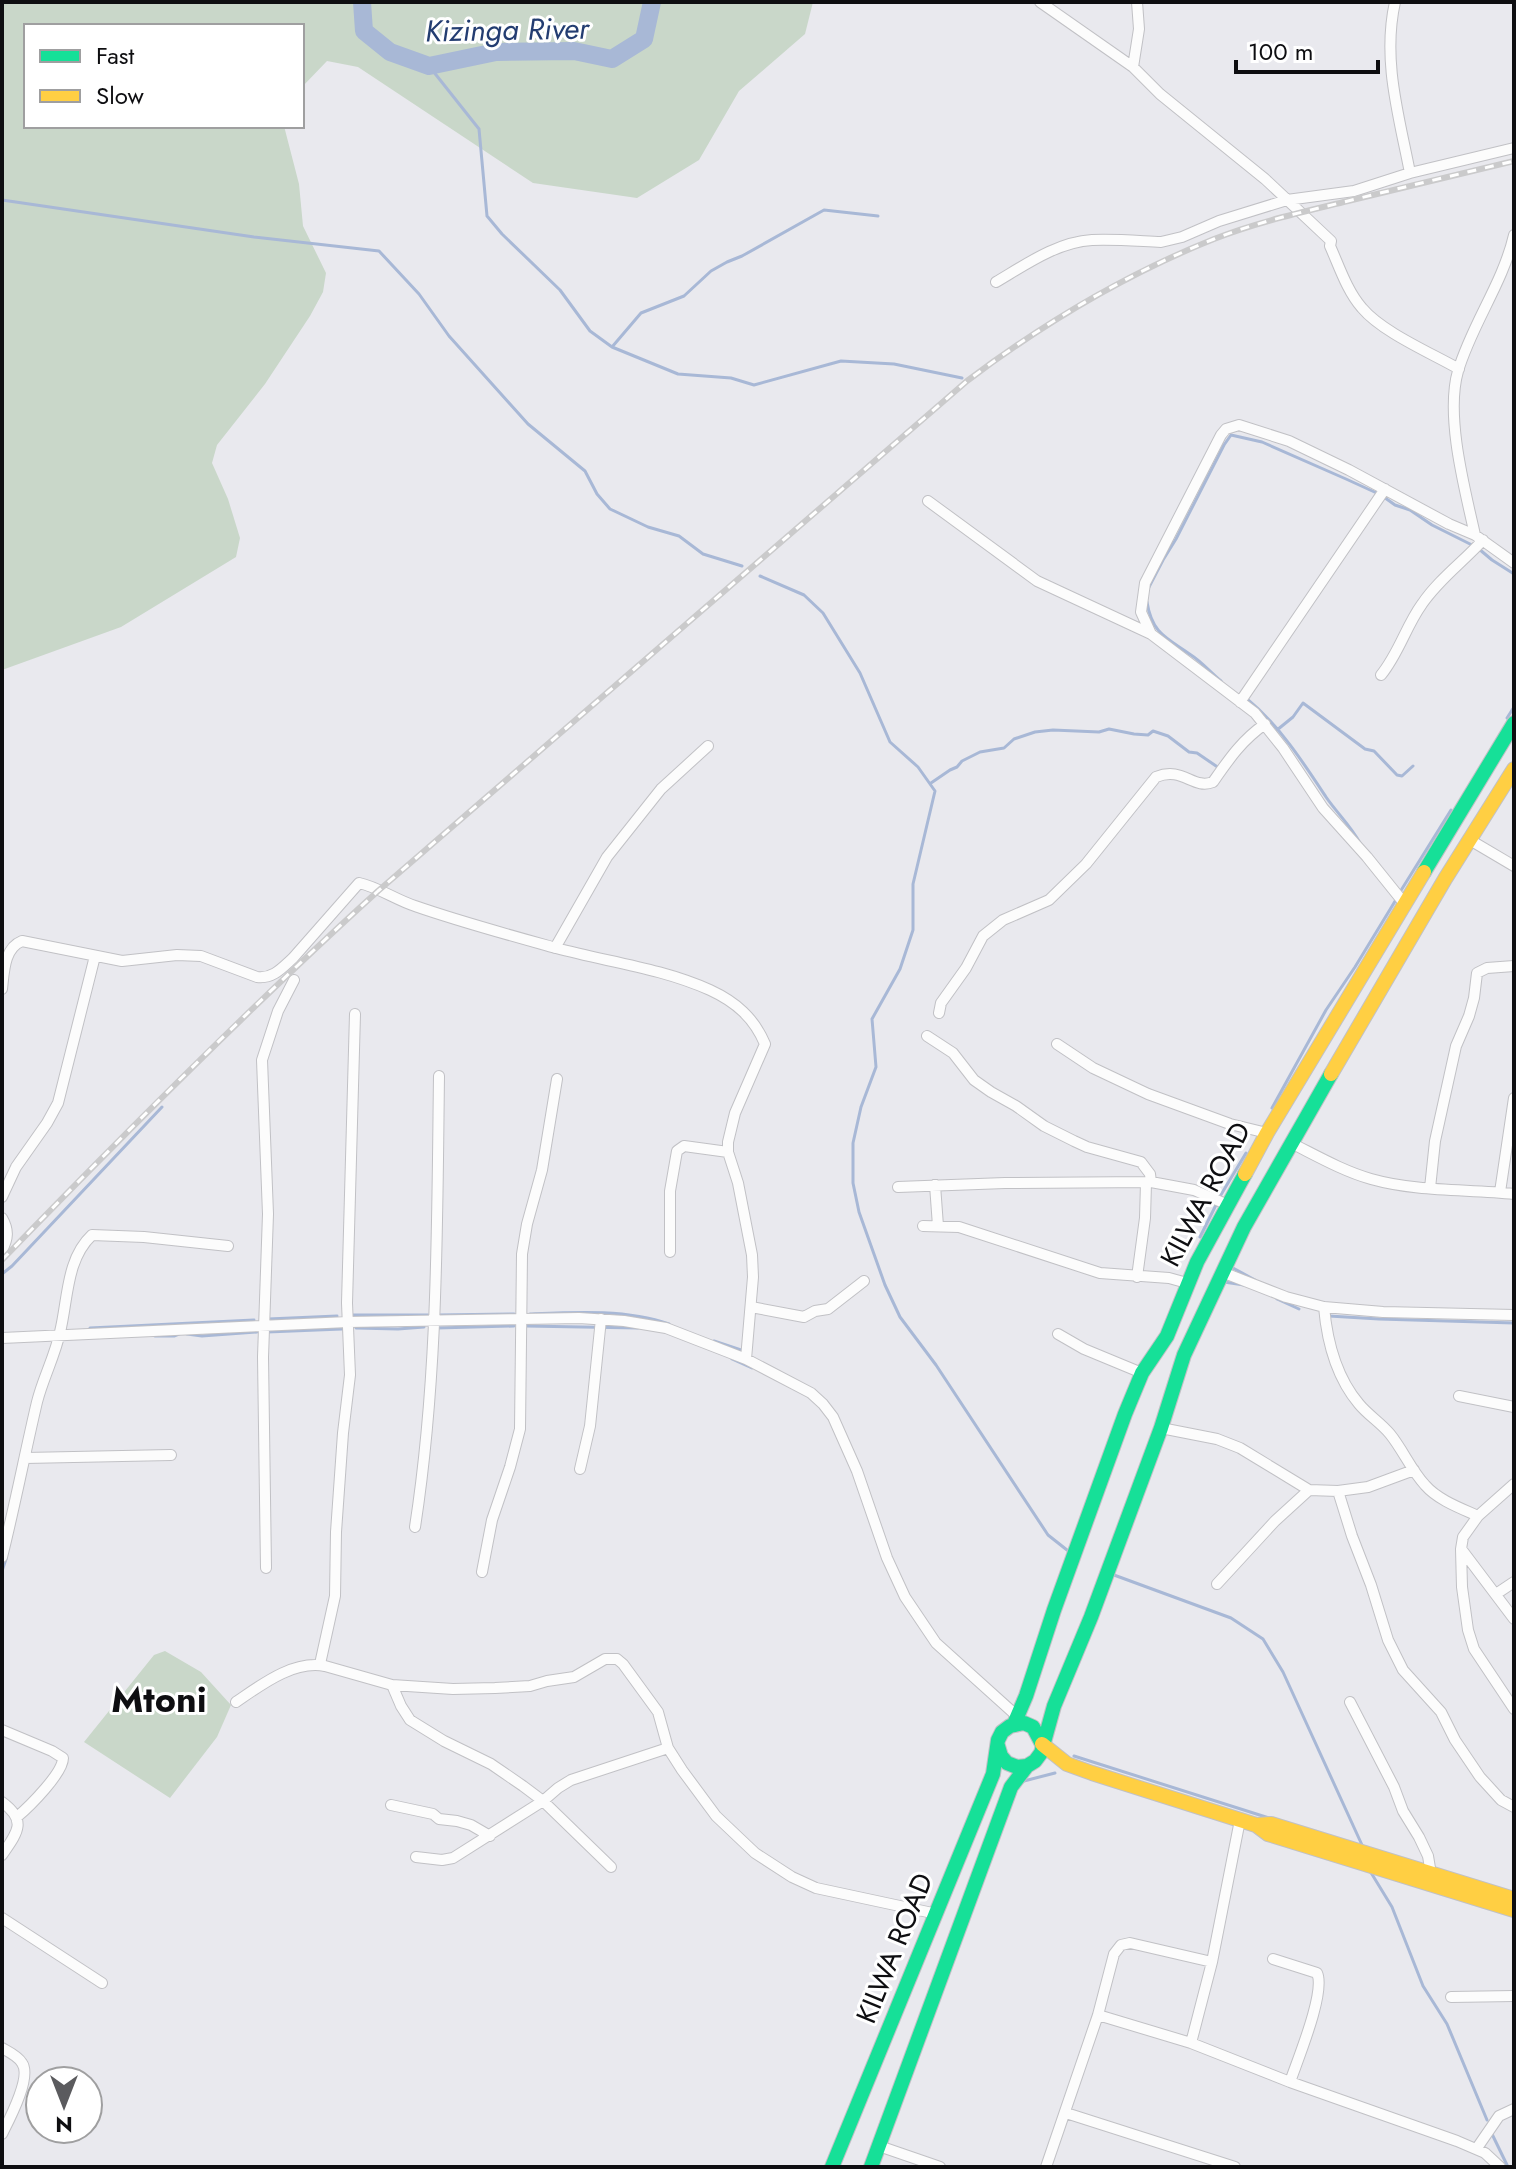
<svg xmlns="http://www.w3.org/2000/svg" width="1516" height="2169" font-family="Jost,sans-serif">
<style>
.green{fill:#c9d7c9}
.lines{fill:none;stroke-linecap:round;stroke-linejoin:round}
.stream{stroke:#a8b8d6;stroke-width:3}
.river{stroke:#a8b8d6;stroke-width:18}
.street-casing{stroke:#c1c1c5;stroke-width:12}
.fast-casing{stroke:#c1c1c5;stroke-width:16}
.slow-casing{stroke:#c1c1c5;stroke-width:16}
.street{stroke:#fcfcfc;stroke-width:10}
.fast{stroke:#16e098;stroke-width:14}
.slow{stroke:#ffcf43;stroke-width:14}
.rail-casing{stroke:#cacacb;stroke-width:6}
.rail{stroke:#fff;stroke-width:3;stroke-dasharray:9;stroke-linecap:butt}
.labels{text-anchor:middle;stroke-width:6;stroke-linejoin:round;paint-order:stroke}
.street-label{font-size:28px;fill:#0e0e11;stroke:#fff}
.water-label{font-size:30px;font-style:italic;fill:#233d71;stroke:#fff}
.district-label{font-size:36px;font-weight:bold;fill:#0e0e11;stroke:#fff}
</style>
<rect width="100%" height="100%" fill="#e9e9ee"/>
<path class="green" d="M2,2H813L805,34L739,91L699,160L637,198L533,183L358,67L327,61L302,87V26H26V126H284L299,184L303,226L326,273L323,292L310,316L265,384L217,445L212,463L228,499L240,538L236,557L121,627L2,670Z
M165,1651L201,1672L231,1705L217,1737L170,1798L84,1742L154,1655Z"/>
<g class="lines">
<path class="stream" d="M429,66L479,129L487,216L502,234L560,290L590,331L612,347L678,374L731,378L754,385L841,361L894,364L962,378
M2,200L254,237L379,251L419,294L449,336L528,424L585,471L597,494L610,509L648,527L679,536L703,554L742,566
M612,347L641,313L684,296L711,271L727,262L742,256L824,210L878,216
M1479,549L1492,560L1514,574
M760,576L804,595L823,613L860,673L890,742L918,767L935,791L913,884V930L900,969L872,1019L876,1067L861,1107L853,1143V1183L859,1212L885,1285L900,1317L936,1365L1048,1535L1067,1550
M1149,587L1163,560L1176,539L1224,445L1231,435L1262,442L1346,479L1381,495L1395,505L1410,510L1432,525L1472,545
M1147,602C1152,634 1167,638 1191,655C1202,662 1211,673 1221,681
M1247,699C1279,725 1303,762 1326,797C1337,813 1351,826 1360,843
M1507,718L1514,707
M1277,730L1293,717L1303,703L1365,749L1374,751L1397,775L1402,776L1413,766
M931,783L950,770L957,767L962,761L980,752L1004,748L1014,739L1035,732L1053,730L1099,732L1109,729L1134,734L1148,735L1153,731L1168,736L1189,752L1197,753L1219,768
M1400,892L1451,810
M1272,1108L1326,1010L1355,967L1397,898
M1219,1198L1246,1153
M1200,1237L1216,1205
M1233,1268L1255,1280
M2,1274L12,1266L162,1107
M1224,1282L1244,1285
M1277,1299L1299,1309
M530,1314C575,1312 627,1309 669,1324
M353,1315H428
M438,1315L514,1314
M1329,1316L1379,1319L1514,1323
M268,1319L337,1316
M526,1326L638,1328
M90,1328L254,1320
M356,1328L398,1329L424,1327
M437,1328L514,1326
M267,1332L342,1329
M187,1334L202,1336L257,1332
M155,1336H174L179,1334
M714,1341L744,1351
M732,1359L752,1368
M2,1571L6,1559
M1114,1575L1231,1618L1263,1639L1283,1672L1362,1845
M1074,1756L1269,1818
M1024,1781L1055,1773
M1370,1871L1392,1907L1423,1986L1447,2024L1487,2120
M1492,2134L1508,2167"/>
<path class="river" d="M362,2L364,31L390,52L429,66L496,52L574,51L612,59L644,39L652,2"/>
<defs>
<path id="street" d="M1040,2L1133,67L1160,94L1265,179L1331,241L1330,246C1339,266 1347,291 1362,308C1382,332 1431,353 1459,369
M1395,2C1382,60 1399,116 1410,173
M1133,67L1139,29L1137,2
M996,282C1025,265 1057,242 1092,240C1115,239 1138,241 1161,242L1182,237L1219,221L1287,200L1354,191L1410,173L1514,148
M928,501L1037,581L1151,634L1255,713L1283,748L1323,808L1367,857L1404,903
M1475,535C1465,490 1445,416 1458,371C1472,324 1503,283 1514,235
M1151,634L1141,612L1145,583L1221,435L1226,429L1239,425L1289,441L1349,470L1449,524L1475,535L1514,563
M1381,675C1399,653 1406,626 1422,604C1439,579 1463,562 1483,540
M1240,702L1385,489
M1470,840L1514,866
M555,948L607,857L661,789L708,746
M2,989C4,972 4,948 22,941L122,961L177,955L201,956L257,977C273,979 282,968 293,958L359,883C378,887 396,900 415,906C461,922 509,935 556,948C608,962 661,968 710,990C736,1002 754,1018 765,1044L735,1113L728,1142V1152L738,1183L752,1255L753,1277L746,1359
M939,1013L941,1003L966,968L983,936L1003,920L1049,900L1086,864L1156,777C1183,766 1193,790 1213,782C1229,759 1242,740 1265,724
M927,1036L953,1053L974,1080L991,1092L1016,1106L1044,1126L1074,1141L1087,1147L1141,1162L1150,1174L1151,1182
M1057,1044L1093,1068L1148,1094L1230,1124L1267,1133
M1291,1143C1317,1156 1343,1171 1371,1179C1417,1192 1467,1189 1514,1194
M935,1185L938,1226
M898,1187L1005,1183L1151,1182L1194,1190L1228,1205
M1430,1188L1435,1141L1456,1046L1469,1016L1474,998L1477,973L1487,968L1514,966
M1500,1192L1514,1098
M2,1197L16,1167L47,1123L58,1103L95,956
M2,1218C9,1230 8,1239 2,1250
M923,1226L959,1227L1100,1273L1169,1278L1187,1283
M670,1252V1191L677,1151L684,1146L728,1152
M1222,1272L1286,1297L1324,1307L1383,1312L1514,1315
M1137,1277L1145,1218L1146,1183
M751,1307L804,1317L815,1311L828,1309L864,1281
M1324,1307C1327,1341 1337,1378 1359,1404C1368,1415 1381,1423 1390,1434C1403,1450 1411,1470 1425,1485C1438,1500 1460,1508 1478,1516
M1058,1334L1084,1349L1142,1373
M2,1338L348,1322L579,1318L624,1321L666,1328L746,1359L811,1393L823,1404L833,1417L857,1471L887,1558L905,1597L936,1643L1017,1716
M1459,1396L1514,1407
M1161,1428L1217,1439L1240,1448L1309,1490L1338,1491L1368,1487L1414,1470
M25,1458L171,1455
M580,1469L590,1426L601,1319
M1514,1484L1478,1516L1463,1537L1461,1549L1462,1587L1468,1630L1474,1649L1514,1709
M1338,1491L1352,1536L1371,1585L1388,1640L1403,1670L1441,1712L1455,1740L1480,1777L1501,1800L1514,1807
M415,1527C438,1378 437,1227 439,1076
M1462,1550L1514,1619
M2,1557C15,1505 25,1453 37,1402C43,1378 55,1356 60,1332C68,1300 66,1259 92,1235L144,1237L228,1246
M266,1568L263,1357L268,1214L262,1060L278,1011L294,980
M482,1572L492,1520L510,1467L520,1429L522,1254L527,1224L542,1170L557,1079
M1217,1584L1275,1521L1309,1490
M1496,1594L1514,1582
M320,1664L335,1596L336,1532L343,1433L350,1375L347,1303L355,1014
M392,1685L401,1706L410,1720L444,1741L491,1764L523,1786L543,1801L611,1867
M236,1702C261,1685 293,1660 325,1666L392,1685L453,1689L495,1688L530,1686L547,1681L574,1677L605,1659H617L623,1664L658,1712L668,1748L682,1770L716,1816L755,1853L792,1877L816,1888L937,1914
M1350,1702L1394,1787L1403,1811L1419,1837L1428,1856L1431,1874
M2,1730L52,1751L63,1758C63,1773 30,1806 17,1817
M2,1802C28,1821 17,1833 2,1855
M391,1805L433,1814L439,1819L457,1821L471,1825L490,1836
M416,1857L442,1860L453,1858L543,1801L558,1788L571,1780L668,1748
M2,1918L102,1983
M1273,1959L1317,1973C1326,1992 1297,2061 1290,2082
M1451,1997L1514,1996
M1098,2015L1191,2043L1290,2082L1457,2141L1485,2153L1500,2167
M1191,2043L1212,1962L1240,1820
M2,2048C9,2052 18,2056 22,2063C32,2077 9,2120 2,2134
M1066,2113L1235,2167
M879,2146L940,2167
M1477,2148L1499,2116L1514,2109
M1046,2167L1098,2015L1114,1954L1121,1945L1130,1943L1212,1962"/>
<path id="fast" d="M1424,872L1514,723
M1014,1724L1026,1696L1054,1610L1125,1414L1142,1373L1167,1336L1197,1262L1245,1174
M998,1746L1001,1756L1007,1763L1017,1767L1027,1766L1035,1761L1041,1753L1054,1706L1091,1617L1161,1428L1184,1355L1244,1227L1331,1074
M832,2167L993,1774L998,1740L1002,1732L1010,1726L1024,1723L1033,1727L1042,1744
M871,2167L1011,1787L1027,1766"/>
<path id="slow" d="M1331,1074L1445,879L1514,769
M1245,1174L1267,1133L1424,872
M1042,1744L1067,1764L1092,1773L1256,1825L1268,1834L1514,1910
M1256,1825L1271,1824L1514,1899"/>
</defs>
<use href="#street" class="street-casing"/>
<use href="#fast" class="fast-casing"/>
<use href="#slow" class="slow-casing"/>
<use href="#street" class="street"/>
<use href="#fast" class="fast"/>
<use href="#slow" class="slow"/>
<defs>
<path id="rail" d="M2,1260C124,1134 248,1009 378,891L967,381C1044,323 1124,275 1214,239C1257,222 1303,212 1348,201C1404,187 1459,174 1514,161"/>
</defs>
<use href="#rail" class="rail-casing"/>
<use href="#rail" class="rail"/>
</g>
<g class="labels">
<g class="street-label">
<text transform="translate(1205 1194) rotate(-62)" y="10">KILWA ROAD</text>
<text transform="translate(894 1948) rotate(-68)" y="10">KILWA ROAD</text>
</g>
<g class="water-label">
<text transform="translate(507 30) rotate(-1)" y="10">Kizinga River</text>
</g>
<g class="district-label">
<text x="159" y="1712">Mtoni</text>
</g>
</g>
<rect width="1516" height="2169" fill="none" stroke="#0e0e11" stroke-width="8"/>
<rect x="24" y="24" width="280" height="104" fill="#ffffff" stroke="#9f9fa0" stroke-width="2"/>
<rect x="40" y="50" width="40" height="12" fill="#16e098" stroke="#9f9fa0" stroke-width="2"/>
<text x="96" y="64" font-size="24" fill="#0e0e11">Fast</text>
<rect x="40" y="90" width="40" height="12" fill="#ffcf43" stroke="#9f9fa0" stroke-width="2"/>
<text x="96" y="104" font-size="24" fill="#0e0e11">Slow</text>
<g transform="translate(64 2105) rotate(180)"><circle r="38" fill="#ffffff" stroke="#9f9fa0" stroke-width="2"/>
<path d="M0-6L14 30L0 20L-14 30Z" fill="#5b5b5e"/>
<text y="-12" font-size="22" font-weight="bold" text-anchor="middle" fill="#0e0e11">N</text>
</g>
<path d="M1236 60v12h142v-12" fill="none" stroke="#0e0e11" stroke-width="4"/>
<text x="1248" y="60" font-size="24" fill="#0e0e11" stroke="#ffffff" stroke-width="6" paint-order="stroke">100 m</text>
</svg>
